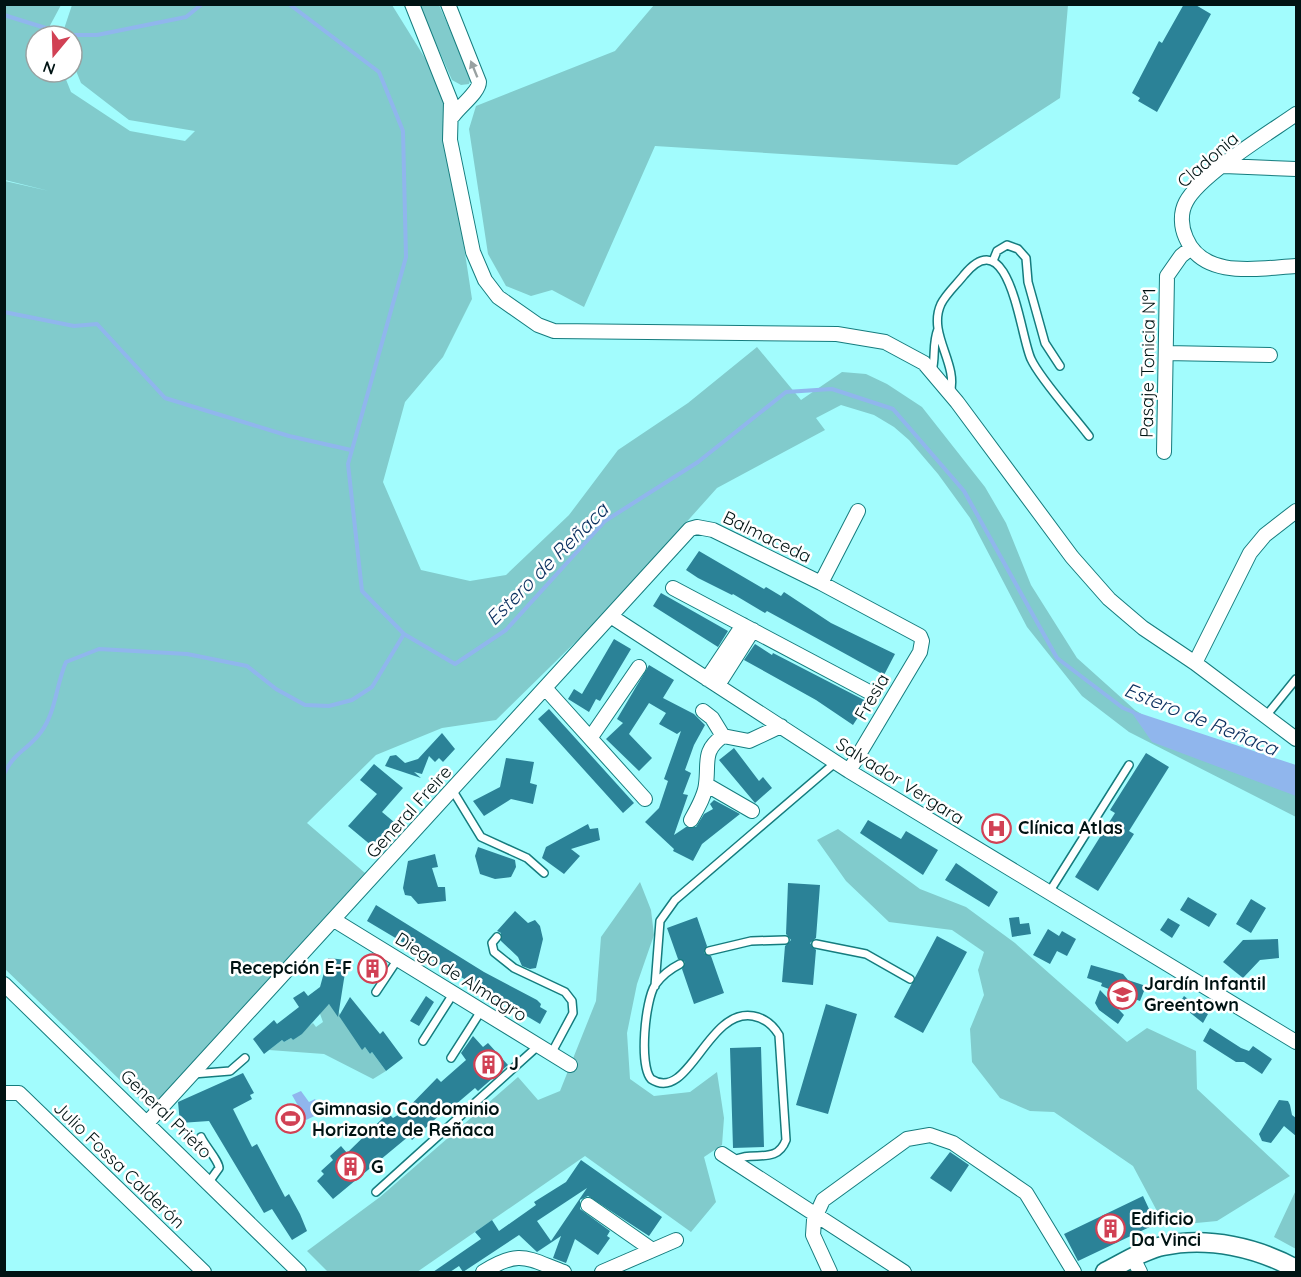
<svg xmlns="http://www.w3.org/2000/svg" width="1301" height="1277" font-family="Quicksand,sans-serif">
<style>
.green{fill:#81cbcc}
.water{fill:#90b6ed}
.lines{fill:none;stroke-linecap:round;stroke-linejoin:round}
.stream{stroke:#90b6ed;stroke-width:4}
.building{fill:#2b8297;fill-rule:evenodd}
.service-casing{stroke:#157c7e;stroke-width:10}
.minor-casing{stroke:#157c7e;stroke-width:16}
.tertiary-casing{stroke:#157c7e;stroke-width:21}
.service{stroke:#fff;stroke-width:7}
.minor{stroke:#fff;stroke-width:14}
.tertiary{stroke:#fff;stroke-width:18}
.oneway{fill:#99a1a1}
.labels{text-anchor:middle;stroke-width:5;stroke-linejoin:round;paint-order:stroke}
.street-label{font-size:18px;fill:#001313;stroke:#fff}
.poi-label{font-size:18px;font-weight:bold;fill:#001313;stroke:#fff;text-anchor:start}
.water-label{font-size:20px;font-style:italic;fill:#092e5e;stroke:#fff}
</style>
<rect width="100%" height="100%" fill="#a2fcfd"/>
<path class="green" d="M5,5H61L46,33L47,36H36V72H63L71,92L130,131L185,141L195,131L129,120L81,83L72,61V36L62,35L72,5H392L438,79L453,129L452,168L472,299L443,357L405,402L383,482L421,570L470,581L506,575L569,515L618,450L688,403L757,347L801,400L842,372L866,374L887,384L922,407L985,487L1006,523L1031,585L1077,658L1135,710L1167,730L1296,787V817L1129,732L1082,696L1027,627L970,518L938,474L909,440L894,427L874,415L841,405L816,418L825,430L717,488L605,613L496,720L442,728L376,755L307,823L365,873L150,1109L5,969V181L49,191L5,180Z
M419,5H439L471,77L469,84L461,85L452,80Z
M654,5H1068L1060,98L957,165L655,146L584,307L552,290L531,296L506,286L488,254L469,129L476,106L615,51Z
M838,829L920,889L966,907L1015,943L1127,1042L1147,1028L1196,1051L1197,1089L1290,1176L1217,1221L1165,1226L1133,1166L1054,1112L1030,1111L1000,1098L972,1062L970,1029L984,995L978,970L984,952L952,930L889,922L846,881L817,840Z
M640,882L651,910L654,935L637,984L627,1033L630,1079L654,1096L690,1092L717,1072L724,1118L722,1145L704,1157L716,1202L691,1232L585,1156L417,1272H328L307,1251L380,1197L518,1077L538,1100L560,1091L596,1001L601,937Z
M329,1004L338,1011L362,1049L365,1047L370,1054L372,1052L386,1071L373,1079L324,1054L269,1050L282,1040L284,1042L291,1038L293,1040L313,1023L316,1027L323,1022L319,1011Z
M1296,1190V1249L1274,1237Z"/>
<path class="water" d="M1130,710L1296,765V796L1152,742Z
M301,1091L309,1102L315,1099L323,1112L306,1120L292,1095Z"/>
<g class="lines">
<path class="stream" d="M289,4L379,72L403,131L406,257L348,464L362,591L404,634L455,664L506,630L605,521L698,462L786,392L832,389L893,409L964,491L1057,658L1123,708L1133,712
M4,15L68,35H97L186,17L202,4
M4,312L74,326L97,324L165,398L289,436L351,450
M4,774C15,751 28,750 41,732C56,712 56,685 66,662L99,649L187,654L247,666L276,689L305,705L329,706L352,700L372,687L404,634"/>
</g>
<path class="building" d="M1184,4H1194L1211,14L1157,112L1138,101L1140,98L1132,93L1159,41L1162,43Z
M699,551L764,589L766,587L781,596L784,592L831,623L895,654L884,675L767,611L765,613L733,594L732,595L698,578L686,570Z
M661,593L728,631L718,647L653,606Z
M614,639L631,649L600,701L596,699L589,712L568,699L574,689L582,694Z
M755,644L772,655L773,653L868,702L853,725L816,700L744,660Z
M649,665L674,680L663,698L694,714L705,725L694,745L685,770L691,773L683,794L688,795L674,835L686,827H696L704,814L713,809L710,804L714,800L740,814L702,844L693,861L673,851L674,849L645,822L659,808L668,781L664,779L681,731L677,734L659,724L666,713L649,703L629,734L652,758L639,771L606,739L623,723L617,719Z
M549,709L634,803L623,813L538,719Z
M442,733L455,749L443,762L439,758L435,762L429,756L422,774L414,772L421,778L385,766L390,756L396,755L405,763L418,759Z
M734,748L759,781L763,777L772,788L755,803L719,760Z
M1146,753L1169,767L1129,831L1134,834L1098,891L1075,877L1115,813L1110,810Z
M506,758L534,762L530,783L537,785L533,804L511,799L484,816L473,801L500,787Z
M374,764L403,788L382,812L394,822L372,846L348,826L377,794L360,780Z
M868,820L901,839L906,831L938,850L923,875L860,833Z
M588,824L590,829L598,828L600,840L571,849L580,856L564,874L542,858L546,847Z
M478,847L515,860L516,867L511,877L495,879L480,874L475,856Z
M435,854L438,867L432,868L438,887H445L446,901L418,904L411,896L405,895L403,888L408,861Z
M956,863L998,892L989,907L945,880Z
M788,883L820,885L816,938L810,943L816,950L813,985L782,982L785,946L791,940L786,934Z
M1188,897L1217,914L1209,927L1180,910Z
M1251,899L1266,908L1251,933L1236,924Z
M376,905L484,972L537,1000L541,1004L540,1007L547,1011L540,1024L367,921Z
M515,911L528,923L535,920L540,926L543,939L536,968L530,969L522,966L518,957L501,941V933L497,931Z
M697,917L707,946L704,953L711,956L724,993L694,1004L682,969L685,962L678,959L667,928Z
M1019,917L1020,924L1029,923L1031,934L1012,937L1009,918Z
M1168,918L1180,925L1172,938L1160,930Z
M1048,929L1059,936L1062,931L1076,939L1067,956L1057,951L1050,964L1033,955Z
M937,936L967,952L923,1033L894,1017Z
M1278,939L1279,958L1260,960L1243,978L1223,962L1243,940Z
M328,958L347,960L338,1017L329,1004L302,1034L293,1040L291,1038L284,1042L282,1040L264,1054L253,1039L274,1020L277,1024L299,1007L293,998L304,991L308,996L320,987Z
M1091,965L1123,974L1128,980L1146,986L1140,1001L1101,986L1102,983L1087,978Z
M1100,990L1124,1015L1118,1024L1099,1010L1095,1003Z
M426,996L434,1002L419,1026L410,1021Z
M1184,996L1208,1014L1203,1023L1179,1004Z
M350,997L380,1034L383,1031L403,1058L386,1071L372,1052L370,1054L365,1047L362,1050L339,1016Z
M826,1004L857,1014L828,1114L796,1105Z
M1210,1028L1241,1048L1249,1051L1253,1046L1272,1059L1262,1074L1244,1062H1236L1203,1041Z
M473,1036L483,1047L488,1043L508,1065L478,1091L475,1088L455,1105L453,1103L412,1140L409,1136L333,1199L317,1181L324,1174L321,1171L333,1160L330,1156L341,1146L347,1153L388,1113L393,1118L398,1115L399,1117L437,1078L441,1082L466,1060L461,1053Z
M761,1047L764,1147L733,1148L730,1048Z
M243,1073L254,1093L250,1095L252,1099L233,1109L252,1147L257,1144L285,1197L289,1194L300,1214L307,1231L292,1240L272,1209L264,1213L209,1121L180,1123L178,1102Z
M1279,1100L1288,1101L1290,1105L1292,1115L1296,1118V1136L1284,1126L1271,1143L1262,1141L1259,1134Z
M950,1152L969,1165L951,1192L930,1178Z
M581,1160L662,1217L649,1236L588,1196L580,1200V1209L610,1231L607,1236L610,1238L598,1255L575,1239L566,1263L553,1258L561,1236L537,1252L519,1235L463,1272L459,1266L450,1272H433L481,1239L475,1232L492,1220L499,1231L536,1205L534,1202L566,1182ZM587,1188L551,1241L537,1221Z
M1143,1196L1156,1224L1078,1261L1064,1234Z"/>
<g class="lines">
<defs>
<path id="service" d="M993,261L997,251L1007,245L1018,249L1026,258L1028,282L1045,343L1060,366
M932,371C936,357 932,344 938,329
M950,393C959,364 927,334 941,304C946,294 957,284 964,275C1010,219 1020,336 1031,359C1040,379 1074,416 1089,436
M1266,716L1296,679
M453,791L481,837L527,858L544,873
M1048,894L1129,765
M497,937L492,943L494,952L514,968L565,992L572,1001L573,1013L551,1054
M816,944L866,954L910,979
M709,951L751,941L785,940
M680,964C670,969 662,975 655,985C645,1001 639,1065 651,1079C689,1104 707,1008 753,1016C765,1018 773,1025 779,1035L786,1140C776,1166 752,1149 733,1161
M655,986L660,921L675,900L836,762
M376,992L398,959
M423,1041L453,994
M451,1058L481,1011
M193,1074L230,1071L245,1058
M201,1137C205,1146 219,1161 219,1168L209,1182
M376,1192L538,1046"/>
<path id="minor" d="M412,4L451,102L450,140L473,252L485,280L498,297L538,325L554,331L837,334L885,342L924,363L957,402L1072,557L1109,599L1143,628L1195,663L1296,739
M448,4L479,82C479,92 460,106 453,116
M1296,114C1269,133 1200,175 1186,202C1180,213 1181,227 1186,238C1203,280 1260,268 1296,266
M1224,166L1296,169
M1166,353L1270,355
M1164,452L1167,276L1181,256L1191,248
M821,583L858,511
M673,588L871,693
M612,617L849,771L1296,1042
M1195,663L1250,553L1265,535L1296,511
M707,679L743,625
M718,685L753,630
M545,688L645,799
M703,711L712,718L723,736
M591,737L639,667
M707,785L752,811
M691,820C697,809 705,796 706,784C709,762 702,751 723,736L749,741L781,726
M334,920L570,1065
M4,984L299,1272
M4,1093H19L204,1272
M148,1122L690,529L697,527L713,530L821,583L920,636L922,641L920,652L849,771
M722,1154L904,1272
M588,1205L651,1249
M1133,1258L1140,1272
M483,1272C520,1249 526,1258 564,1272
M602,1272L676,1240
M830,1272L813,1235L814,1220L823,1200L907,1139L930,1135L953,1143L1026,1193L1074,1272"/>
<path id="tertiary" d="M1105,1272C1123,1263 1143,1250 1163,1246C1208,1236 1258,1248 1296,1269"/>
</defs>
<use href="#service" class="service-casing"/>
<use href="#minor" class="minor-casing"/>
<use href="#tertiary" class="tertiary-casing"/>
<use href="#service" class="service"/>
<use href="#minor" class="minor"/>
<use href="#tertiary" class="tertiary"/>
</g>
<defs><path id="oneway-solid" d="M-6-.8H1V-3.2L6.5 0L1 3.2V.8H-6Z" transform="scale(1.5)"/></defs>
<use class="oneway" href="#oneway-solid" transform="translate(474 69) rotate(-112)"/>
<defs>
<symbol id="hospital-ring" viewBox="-11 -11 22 22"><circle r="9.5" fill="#fff" stroke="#d14154" stroke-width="1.5"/><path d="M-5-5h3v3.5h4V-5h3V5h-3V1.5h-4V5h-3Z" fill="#d14154"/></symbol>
<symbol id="building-ring" viewBox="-11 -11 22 22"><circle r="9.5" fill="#fff" stroke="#d14154" stroke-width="1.5"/><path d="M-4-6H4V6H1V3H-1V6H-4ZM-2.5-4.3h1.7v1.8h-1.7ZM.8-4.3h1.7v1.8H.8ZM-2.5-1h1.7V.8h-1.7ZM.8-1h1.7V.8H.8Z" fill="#d14154"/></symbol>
<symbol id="school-ring" viewBox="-11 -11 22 22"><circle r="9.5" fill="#fff" stroke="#d14154" stroke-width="1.5"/><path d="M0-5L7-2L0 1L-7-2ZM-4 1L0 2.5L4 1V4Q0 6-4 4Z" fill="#d14154"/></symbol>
<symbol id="stadium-ring" viewBox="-11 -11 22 22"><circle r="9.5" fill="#fff" stroke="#d14154" stroke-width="1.5"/><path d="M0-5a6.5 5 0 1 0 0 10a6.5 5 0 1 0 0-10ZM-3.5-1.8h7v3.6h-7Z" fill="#d14154"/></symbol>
</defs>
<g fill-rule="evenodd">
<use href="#hospital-ring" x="980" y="812" width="33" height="33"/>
<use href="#building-ring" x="356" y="952" width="33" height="33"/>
<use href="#school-ring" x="1106" y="978" width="33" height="33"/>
<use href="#building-ring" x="472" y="1048" width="33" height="33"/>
<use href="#stadium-ring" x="274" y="1102" width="33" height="33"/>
<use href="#building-ring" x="334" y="1150" width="33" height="33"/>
<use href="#building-ring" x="1094" y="1212" width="33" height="33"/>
</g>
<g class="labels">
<g class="street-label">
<text transform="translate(1208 160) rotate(-41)" y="6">Cladonia</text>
<text transform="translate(1148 363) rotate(-89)" y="6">Pasaje Tonicia Nº1</text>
<text transform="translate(767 537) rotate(26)" y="6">Balmaceda</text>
<text transform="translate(872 697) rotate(-60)" y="6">Fresia</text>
<text transform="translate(900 781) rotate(32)" y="6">Salvador Vergara</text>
<text transform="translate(409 812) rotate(-48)" y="6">General Freire</text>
<text transform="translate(461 977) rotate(32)" y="6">Diego de Almagro</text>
<text transform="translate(166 1114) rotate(44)" y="6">General Prieto</text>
<text transform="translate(119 1165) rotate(44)" y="6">Julio Fossa Calderón</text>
</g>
<g class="poi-label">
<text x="1018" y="834">Clínica Atlas</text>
<text x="352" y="974" text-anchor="end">Recepción E-F</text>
<text x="1144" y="990">Jardín Infantil<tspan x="1144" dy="21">Greentown</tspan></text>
<text x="509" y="1070">J</text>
<text x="312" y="1115">Gimnasio Condominio<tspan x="312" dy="21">Horizonte de Reñaca</tspan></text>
<text x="371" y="1173">G</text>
<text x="1131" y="1225">Edificio<tspan x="1131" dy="21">Da Vinci</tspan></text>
</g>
<g class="water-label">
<text transform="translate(547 564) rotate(-45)" y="7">Estero de Reñaca</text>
<text transform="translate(1201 719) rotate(22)" y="7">Estero de Reñaca</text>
</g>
</g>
<rect width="1301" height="1277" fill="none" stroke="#001313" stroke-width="12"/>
<g transform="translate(54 54) rotate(199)"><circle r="28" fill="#ffffff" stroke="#99a1a1" stroke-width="1.5"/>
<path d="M0-4.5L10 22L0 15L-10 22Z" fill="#d14154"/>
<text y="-9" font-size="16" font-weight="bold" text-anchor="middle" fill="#001313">N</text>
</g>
</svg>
